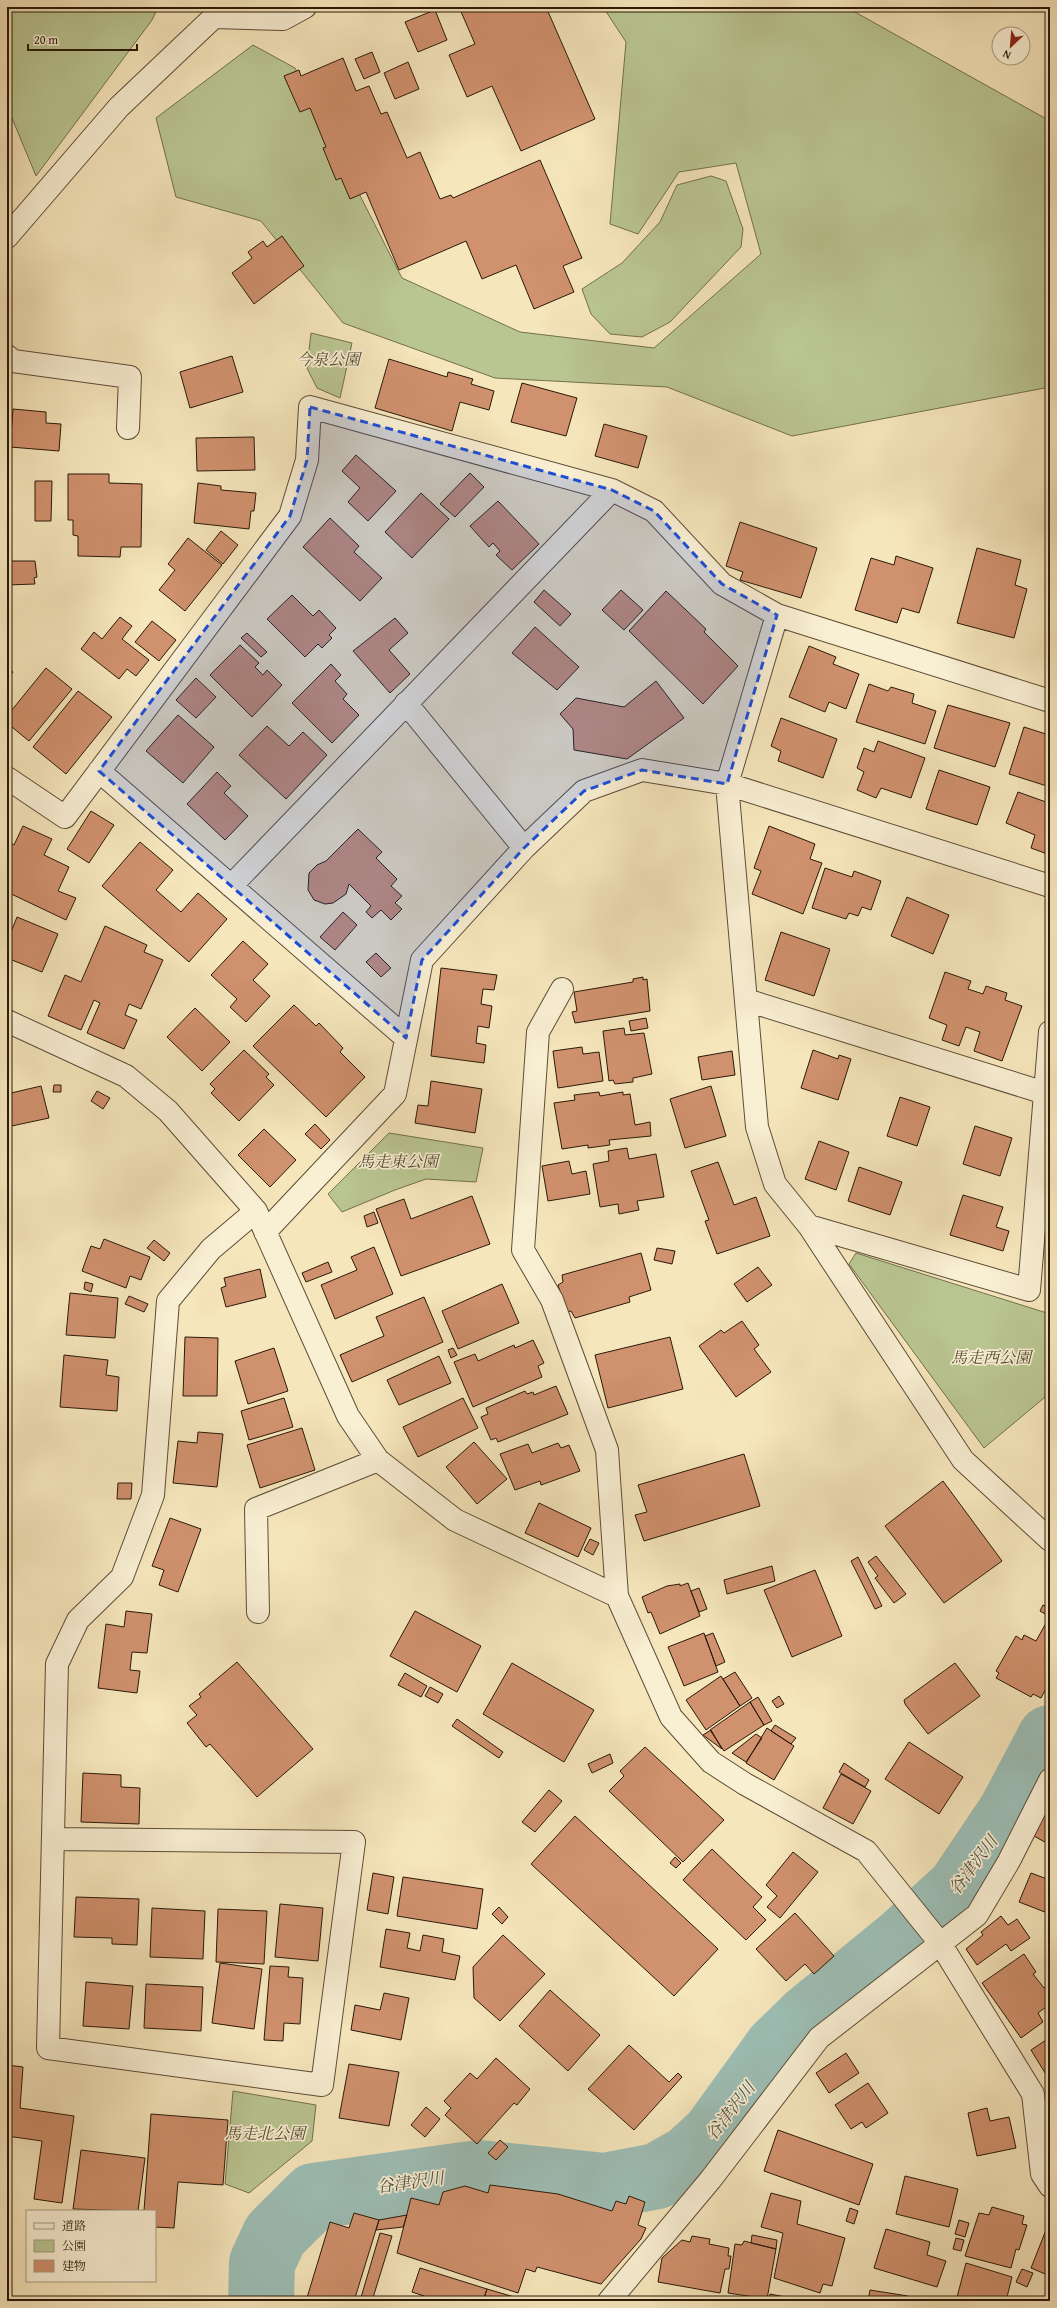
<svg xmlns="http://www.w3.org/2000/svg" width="1057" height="2308" font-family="'Gentium Book Plus','Noto Serif JP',serif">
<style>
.green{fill:#bac692;stroke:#72704d}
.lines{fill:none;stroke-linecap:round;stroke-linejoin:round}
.river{stroke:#9dbeb5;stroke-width:66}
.building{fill:#d0916e;stroke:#2a1908}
.minor-casing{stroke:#5d4c35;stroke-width:24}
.minor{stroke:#f9efd3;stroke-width:22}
.marked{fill:#1d4ed8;fill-opacity:0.2;stroke:#1d4ed8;stroke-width:3;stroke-dasharray:8 5;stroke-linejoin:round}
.labels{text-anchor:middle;stroke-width:3.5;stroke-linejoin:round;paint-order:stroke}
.park-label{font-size:16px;font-style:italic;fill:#554d31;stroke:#f9efd3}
.water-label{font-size:17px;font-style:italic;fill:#525345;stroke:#f9efd3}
</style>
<rect width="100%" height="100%" fill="#f6e6bc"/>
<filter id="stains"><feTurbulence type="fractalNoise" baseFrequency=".005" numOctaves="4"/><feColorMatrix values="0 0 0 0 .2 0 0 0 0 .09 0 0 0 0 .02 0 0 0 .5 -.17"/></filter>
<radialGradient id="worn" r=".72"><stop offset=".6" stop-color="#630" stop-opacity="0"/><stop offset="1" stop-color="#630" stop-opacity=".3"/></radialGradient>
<path class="green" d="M7,7H158L152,20L36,176L7,106Z
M603,7H846L1050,121V387L792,436L667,387L495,378L343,323L261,221L176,197L156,118L253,45L295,68L402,278L520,332L654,348L761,254L736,163L679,172L638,234L610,224L626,42Z
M711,176L726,181L743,229L741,247L670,322L642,337L610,334L591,314L582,289L622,263L660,222L677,185Z
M311,333L352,343L340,398L317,388L307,368Z
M389,1133L483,1148L476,1182L426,1179L395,1190L342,1212L328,1194Z
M856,1253L1050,1314V1393L984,1448L849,1264Z
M233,2091L316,2105L312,2141L249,2193L225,2184Z"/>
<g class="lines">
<path class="river" d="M261,2301L262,2263L275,2235L314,2196L479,2173L605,2186L657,2176L689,2158L714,2135L777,2048L810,2016L902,1941L960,1888L1011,1812L1050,1738"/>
</g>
<path class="building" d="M459,7H546L595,119L521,151L492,86L467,97L449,55L475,44Z
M435,10L447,40L418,52L405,22Z
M372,52L380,72L364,79L355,59Z
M343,58L356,91L369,86L381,114L387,112L407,158L420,152L440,199L451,195L453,198L540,160L582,258L563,266L574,292L534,309L516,265L482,279L466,241L399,270L366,192L350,199L341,178L336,180L323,148L326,147L310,108L300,112L284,76L299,70L301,76Z
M408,62L419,89L395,99L384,73Z
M282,236L304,266L254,304L232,273L252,258L248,252L263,241L267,247Z
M232,356L243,392L190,408L180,372Z
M389,359L447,377L448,372L473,379L471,384L494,391L489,410L460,402L452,431L375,408Z
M522,383L577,398L566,436L511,422Z
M13,409L46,412V423L61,424L59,451L10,447Z
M604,424L647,436L638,468L595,456Z
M254,437L255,470L197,471L196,438Z
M356,455L396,491L368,521L348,502L360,488L342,471Z
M470,473L484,487L455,517L440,504Z
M68,474H109V483L142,484L141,547H121L120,557L78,556V536L73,535V520H68Z
M35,481H52L51,521H35Z
M198,483L221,486V490L256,493L254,511H251L249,529L194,523Z
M421,493L449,519L412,558L385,532Z
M498,501L539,544L512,570L496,555L500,551L493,543L489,547L470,526Z
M330,518L359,546L354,552L382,578L360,601L303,547Z
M740,522L817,548L801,598L740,580L743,572L726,566Z
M221,531L238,545L223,564L206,550Z
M188,538L222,565L185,611L159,590L175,570L168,564Z
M977,548L1021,560L1015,585L1027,589L1014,638L957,623Z
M896,556L933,568L919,613L902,608L897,623L855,610L871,558L894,565Z
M7,561H35L37,577L34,578L35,584L7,585Z
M544,590L571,614L560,626L534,602Z
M621,590L643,610L624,630L602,610Z
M666,591L706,629L704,632L738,666L703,704L629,631Z
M292,595L313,616L319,610L336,628L329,635L332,638L322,648L318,644L305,657L267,619Z
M120,617L132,626L122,639L149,660L136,676L127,669L119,679L81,649L94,632L102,639Z
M395,618L408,633L389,650L410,674L390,693L353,651Z
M152,621L176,640L159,661L135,642Z
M535,627L579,667L557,690L512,653Z
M247,633L267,652L261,657L241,638Z
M240,645L259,663L255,667L263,675L267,670L282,685L252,717L210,675Z
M809,646L836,657L833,664L859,674L846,709L829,702L825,712L789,697Z
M331,664L341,675L335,681L347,694L343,699L359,715L332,743L292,703Z
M7,667L13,672L7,679Z
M46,668L72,689L29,741L7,723V716Z
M196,678L216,697L196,718L176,700Z
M656,681L684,718L627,759L574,750L573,729L560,714L576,698L624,707Z
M869,684L888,691L891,687L914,694L912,703L936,711L925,744L856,722Z
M78,691L112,717L66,774L33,747Z
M948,705L1010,723L995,767L934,748Z
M178,715L214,747L183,783L146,751Z
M781,718L837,739L823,778L778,761L781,751L771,746Z
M267,726L289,746L303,732L327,755L286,799L239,755Z
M1024,727L1049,735L1047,744L1050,745V787L1009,774Z
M878,741L925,758L911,798L881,788L876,798L857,790L864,772L857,768L864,748L874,752Z
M939,770L990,787L977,825L926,809Z
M217,772L231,786L224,793L248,816L225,840L187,804Z
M1018,792L1046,802L1048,797L1050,798V855L1031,848L1035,835L1006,823Z
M91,811L114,825L89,863L67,849Z
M23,826L52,839L44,855L69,867L58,891L76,898L66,920L7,892V841L14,845Z
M769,826L815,844L810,859L822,863L803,914L752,894L761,871L754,868Z
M358,829L382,852L376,858L397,879L391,886L402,896L395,903L402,909L391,920L381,910L372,918L366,912L371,906L349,884L346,894L333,903L325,904L314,900L308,890L309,873L317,865L326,861Z
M140,842L173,870L156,890L181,912L198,893L227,919L189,962L102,886Z
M825,868L852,877L854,871L881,881L871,910L862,907L858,916L849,913L846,919L812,908Z
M907,897L949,915L933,954L891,936Z
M343,912L357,925L335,950L320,937Z
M17,917L58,934L42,972L7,958V942Z
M105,926L147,945L144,952L163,960L141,1009L129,1004L125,1015L137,1020L124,1049L87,1033L100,1003L94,1000L81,1030L48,1016L65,975L81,982Z
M781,932L830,949L814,996L765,980Z
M243,941L268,964L253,980L270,996L246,1022L230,1007L237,999L211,975Z
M376,953L391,968L381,977L366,962Z
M441,968L497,975L494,990L483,989L481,1004L492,1006L489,1028L478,1026L476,1043L486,1045L484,1063L431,1056Z
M945,972L971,981L968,989L983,994L986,986L1007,993L1005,1000L1022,1006L1002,1061L974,1051L980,1032L966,1027L959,1046L942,1040L947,1025L929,1018Z
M643,977V980L647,979L650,1011L575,1023L572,1012L577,1011L574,992L633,982V979Z
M294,1005L316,1026L319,1023L343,1048L340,1052L365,1077L326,1117L253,1046Z
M195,1008L230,1042L202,1071L167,1037Z
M646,1018L648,1028L631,1031L629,1021Z
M624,1028L625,1035L644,1033L652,1074L633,1078V1082L615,1084L613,1080L609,1081L603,1031Z
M582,1047L583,1054L599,1052L603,1081L558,1088L553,1051Z
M244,1050L269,1074L266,1077L274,1085L239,1121L211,1093L215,1089L210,1084Z
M813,1050L838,1059L839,1055L851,1059L838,1100L801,1088Z
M732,1051L735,1075L702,1080L698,1057Z
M431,1081L482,1089L475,1133L415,1123L418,1105L428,1106Z
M54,1085H61V1092H53Z
M41,1086L49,1118L7,1127V1094Z
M711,1086L726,1136L685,1148L670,1099Z
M97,1091L110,1098L103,1109L91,1101Z
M599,1092L600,1096L623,1092V1095L630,1094L635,1125L650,1122L651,1136L609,1140L610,1145L588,1148V1145L562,1149L554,1103L575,1100L574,1095Z
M900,1097L930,1107L917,1146L887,1136Z
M315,1124L330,1140L321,1149L305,1134Z
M975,1126L1012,1138L1000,1176L963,1164Z
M264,1129L296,1160L270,1187L238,1155Z
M819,1141L849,1152L836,1190L805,1179Z
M627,1148L629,1159L656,1154L664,1197L637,1201L639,1210L619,1214L618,1204L600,1207L593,1164L609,1161L608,1151Z
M569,1161L572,1174L586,1171L590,1194L548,1201L542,1166Z
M718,1162L734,1205L756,1197L770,1236L717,1254L705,1221L709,1220L691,1171Z
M859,1167L902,1182L890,1215L848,1201Z
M963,1195L1003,1207L996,1227L1009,1231L1003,1251L950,1235Z
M472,1196L490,1244L401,1276L376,1209L404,1199L411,1219Z
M374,1212L378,1223L367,1227L364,1216Z
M104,1239L150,1257L141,1280L130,1276L126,1288L82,1271L91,1246L100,1249Z
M154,1240L170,1253L164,1261L147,1248Z
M374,1247L393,1294L335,1319L321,1285L357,1270L351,1257Z
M657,1248L675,1251L672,1264L654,1260Z
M641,1253L651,1290L629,1297L630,1302L575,1318L571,1311L566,1312L558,1285L563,1282L562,1275Z
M328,1262L332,1272L306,1282L302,1273Z
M758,1267L772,1285L747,1302L734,1284Z
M260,1269L266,1297L226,1307L221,1288L226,1286L224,1278Z
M85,1282L93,1284L91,1292L84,1289Z
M502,1284L519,1323L458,1349L442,1311Z
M70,1293L118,1298L115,1338L66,1335Z
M129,1296L148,1304L144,1312L125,1304Z
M424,1297L443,1342L352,1382L340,1355L384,1336L376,1317Z
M742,1321L759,1345L754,1349L771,1372L736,1397L699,1346L721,1330L724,1333Z
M185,1337L218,1338L217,1396H183Z
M670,1337L683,1389L608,1408L595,1355Z
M533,1340L544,1363L538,1366L542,1377L473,1407L454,1362L475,1354L478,1361L514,1345L515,1348Z
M274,1348L288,1391L248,1404L235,1361Z
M453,1348L457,1355L451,1358L448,1350Z
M64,1355L108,1360L106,1375L119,1377L117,1411L60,1407Z
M439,1356L451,1383L399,1405L387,1380Z
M556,1386L568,1414L498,1442L496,1438L491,1440L481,1417L488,1414L486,1408L525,1391L527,1394L533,1392L534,1395Z
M284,1398L293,1427L249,1440L241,1411Z
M463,1398L478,1428L418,1457L403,1427Z
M302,1428L315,1470L260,1488L247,1445Z
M198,1432L223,1434L217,1487L173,1483L178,1441L197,1443Z
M474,1442L507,1479L477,1504L446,1467Z
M558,1443L561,1448L569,1445L580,1471L541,1485L540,1481L515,1490L500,1454L528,1444L532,1453Z
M744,1454L760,1506L644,1541L635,1515L647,1512L638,1485Z
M943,1481L1002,1561L944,1603L885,1526Z
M118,1483H132L131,1499H117Z
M539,1503L591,1528L578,1557L525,1533Z
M170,1518L201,1529L178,1592L159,1585L164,1570L152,1566Z
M590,1539L599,1543L593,1555L584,1550Z
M876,1556L906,1594L894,1603L875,1578L878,1576L868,1562Z
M858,1557L882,1606L875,1609L851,1561Z
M772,1566L775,1581L727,1594L724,1580Z
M815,1570L842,1636L792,1657L764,1590Z
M688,1583L700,1616L660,1634L651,1612L648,1613L642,1597L667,1586L680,1584V1586Z
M699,1588L707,1609L699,1612L691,1591Z
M1043,1605L1050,1608L1047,1615L1040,1611Z
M126,1611L152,1614L147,1653L132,1652L130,1670L140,1671L137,1693L98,1688L106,1624L124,1627Z
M415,1611L481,1646L457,1692L390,1656Z
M1050,1616V1681L1041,1698L1033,1694L1031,1697L996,1678L999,1673L996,1671L1016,1636L1022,1640L1024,1635L1036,1641Z
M704,1633L718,1672L684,1686L668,1647Z
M713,1633L725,1662L716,1666L705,1636Z
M237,1662L313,1749L257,1797L210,1744L206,1747L187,1723L197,1715L189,1706L201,1697L199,1694Z
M512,1663L594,1710L564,1762L483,1714Z
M955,1663L980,1696L928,1734L905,1704L904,1700Z
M735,1672L752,1698L740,1706L723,1679Z
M405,1673L427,1686L421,1697L398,1685Z
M721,1676L740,1706L706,1730L686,1700Z
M430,1687L443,1694L438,1703L425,1696Z
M779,1696L784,1704L777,1708L772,1701Z
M758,1697L772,1721L764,1725L750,1702Z
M750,1702L764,1725L724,1751L710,1730Z
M457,1719L503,1752L499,1758L452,1726Z
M775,1725L796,1738L791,1744L771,1731Z
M767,1728L794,1746L774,1780L746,1763Z
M711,1730L722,1749L703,1735Z
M756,1734L762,1738L746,1762L732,1753Z
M909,1742L963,1777L939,1814L885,1779Z
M645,1747L724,1820L683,1862L609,1791L624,1776L620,1771Z
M610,1754L613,1763L592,1773L588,1764Z
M844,1763L869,1780L865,1787L839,1772Z
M83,1773L121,1775V1787L140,1788L139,1824L81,1822Z
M841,1774L871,1791L853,1824L823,1808Z
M549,1790L562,1801L535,1832L522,1822Z
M1048,1809L1050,1810V1845L1034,1836Z
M575,1816L718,1949L674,1996L531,1864Z
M712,1849L762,1897L753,1907L766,1920L746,1940L683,1880Z
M793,1852L818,1872L780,1918L767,1907L777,1896L766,1885Z
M675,1857L681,1863L676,1868L670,1863Z
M373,1873L394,1877L388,1914L367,1910Z
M1050,1873V1914L1019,1902L1031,1873L1047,1879Z
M403,1877L483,1889L477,1929L397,1916Z
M76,1897L139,1899L137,1945L112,1944V1938L74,1937Z
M280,1904L323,1908L318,1961L275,1957Z
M499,1907L508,1917L502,1924L492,1914Z
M152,1908L205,1911L203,1959L150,1957Z
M218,1909L267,1911L264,1964L216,1962Z
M795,1913L834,1956L814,1974L805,1964L786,1981L756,1949Z
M1001,1916L1008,1925L1017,1919L1030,1938L1011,1951L1006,1944L977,1965L966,1949L983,1935L981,1932Z
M386,1929L410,1933L407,1948L420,1951L423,1935L444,1939L442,1952L460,1956L455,1980L380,1967Z
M503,1935L545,1974L500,2021L474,1998L473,1967Z
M1024,1954L1036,1972L1033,1974L1044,1988L1046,1986L1050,1992V2004L1038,2013L1043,2022L1021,2038L982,1983Z
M220,1963L262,1969L254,2029L212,2023Z
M270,1966L289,1967L288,1977L303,1978L300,2024L284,2023L283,2041L264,2040Z
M86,1982L133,1986L129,2029L83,2026Z
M146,1984L203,1987L201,2031L144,2028Z
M550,1990L600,2035L568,2071L519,2026Z
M384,1993L409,1998L401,2040L351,2030L355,2005L380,2010Z
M1050,2031V2081L1031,2050L1049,2038L1047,2033Z
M629,2045L669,2082L678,2073L682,2077L634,2130L588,2089Z
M846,2053L859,2073L829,2093L816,2073Z
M496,2058L530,2089L517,2105L514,2103L477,2144L445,2115L451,2108L444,2101L470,2073L477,2079Z
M349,2064L399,2072L389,2126L339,2118Z
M7,2065L23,2067L20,2108L74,2116L62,2203L34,2199L42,2141L7,2136Z
M868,2083L888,2113L866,2128L862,2122L851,2129L835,2105Z
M426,2107L440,2119L425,2137L411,2125Z
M987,2108L990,2121L1009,2117L1016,2148L977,2156L968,2113Z
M151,2114L228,2120L223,2185L178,2182L174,2228L155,2227V2211H144Z
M778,2130L873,2164L859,2205L764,2171Z
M500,2140L508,2147L496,2160L488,2153Z
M81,2150L145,2158L138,2211L73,2209Z
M905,2176L958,2189L949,2227L896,2214Z
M490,2185L558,2194L612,2211L616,2201L626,2204L629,2196L645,2202L638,2225L646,2228L641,2239L601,2284L537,2267L535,2272L526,2269L518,2293L397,2253L411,2198L439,2205L443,2192L465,2186L488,2193Z
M771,2193L801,2201L797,2224L845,2238L832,2286L823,2284L820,2293L774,2278L783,2233L761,2227Z
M992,2207L1024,2216L1022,2224L1027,2225L1019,2250L1016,2249L1011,2268L965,2256L979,2213L989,2215Z
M850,2208L858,2211L854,2224L846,2221Z
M354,2213L379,2220L354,2301H306L330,2222L349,2228Z
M407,2215L403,2227L376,2230L379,2220Z
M959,2220L969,2223L965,2237L955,2234Z
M886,2229L930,2242L927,2255L946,2261L937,2287L874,2268Z
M1046,2230L1050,2231V2276L1031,2268Z
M380,2233L392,2236L372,2301H360Z
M752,2235L777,2240L776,2249L751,2243Z
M692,2236L710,2239L709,2244L729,2248L728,2256H731L729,2269H725L720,2293L658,2282L662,2258L682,2240L690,2242Z
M956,2238L964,2240L961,2251L953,2249Z
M744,2241L776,2249L767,2299L728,2293L735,2244L742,2245Z
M966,2263L1012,2277L1006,2301H956Z
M420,2268L487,2289L483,2301H426L427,2297L412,2292Z
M1022,2269L1033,2273L1027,2287L1016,2282Z
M487,2289L521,2299V2301H483Z
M870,2290L908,2296V2300L916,2301H868Z
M770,2294L796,2299V2301H769Z"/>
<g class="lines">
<defs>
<path id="minor" d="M7,237L119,107L214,17L283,19L305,7
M7,356L13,361L130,377L128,428
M777,615L727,784L757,1127L775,1184L809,1226L1029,1290L1050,1032
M406,703L524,848
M99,771L406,1038
M7,778L65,817L290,516L307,460L310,407L612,490L654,511L722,584L777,615L1050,701
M231,886L612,490
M562,989L538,1032L523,1250L552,1300L607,1450L617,1596
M746,1000L1045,1093
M7,1021L126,1076L168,1111L256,1211L348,1416L378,1460L455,1520L617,1596L671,1717L711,1762L745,1784L866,1851L940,1943L1033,2094L1042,2174L1050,2186
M809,1226L963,1460L1050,1540
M265,1232L395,1094L422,960L524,848L584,791L642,770L727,784L1050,886
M258,1612L256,1509L378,1460
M54,1839L354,1842L322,2085L48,2048L57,1664L78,1620L122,1577L153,1495L168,1301L211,1249L256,1211
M609,2301L711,2179L819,2038L977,1915L1009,1861L1050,1780"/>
</defs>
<use href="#minor" class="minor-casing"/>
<use href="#minor" class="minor"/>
</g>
<path class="marked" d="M310,407L612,490L654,511L722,584L777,615L727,784L642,770L584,791L524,848L422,960L406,1038L99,771L290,516L307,460Z"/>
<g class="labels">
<g class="park-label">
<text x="328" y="365">今泉公園</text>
<text x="398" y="1167">馬走東公園</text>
<text x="991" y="1363">馬走西公園</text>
<text x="265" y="2139">馬走北公園</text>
</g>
<g class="water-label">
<text transform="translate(973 1865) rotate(-53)" y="6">谷津沢川</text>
<text transform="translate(730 2111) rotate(-52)" y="6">谷津沢川</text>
<text transform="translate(410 2182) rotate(-8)" y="6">谷津沢川</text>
</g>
</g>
<rect width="1057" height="2308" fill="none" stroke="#f6e6bc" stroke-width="24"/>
<rect x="8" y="8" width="1041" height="2292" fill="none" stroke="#2a1908" stroke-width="2"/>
<rect x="12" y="12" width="1033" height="2284" fill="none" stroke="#2a1908"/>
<rect x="26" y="2210" width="130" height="72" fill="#f9efd3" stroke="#a69982"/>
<rect x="34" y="2223" width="20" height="6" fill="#f9efd3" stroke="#a69982"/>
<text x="62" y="2230" font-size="12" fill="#2a1908">道路</text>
<rect x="34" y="2240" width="20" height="12" fill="#bac692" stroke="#a69982"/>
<text x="62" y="2250" font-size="12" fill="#2a1908">公園</text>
<rect x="34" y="2260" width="20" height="12" fill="#d0916e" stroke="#a69982"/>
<text x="62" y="2270" font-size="12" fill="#2a1908">建物</text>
<g transform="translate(1011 46) rotate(206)"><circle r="19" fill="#f9efd3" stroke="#a69982"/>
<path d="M0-3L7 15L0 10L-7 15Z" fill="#8f2418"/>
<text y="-6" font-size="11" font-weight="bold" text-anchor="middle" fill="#2a1908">N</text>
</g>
<path d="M28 44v6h109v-6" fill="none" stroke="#2a1908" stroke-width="2"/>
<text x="34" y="44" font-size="12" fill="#2a1908" stroke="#f9efd3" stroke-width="3" paint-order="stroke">20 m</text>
<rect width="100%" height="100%" filter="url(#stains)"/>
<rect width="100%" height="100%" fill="url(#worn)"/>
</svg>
